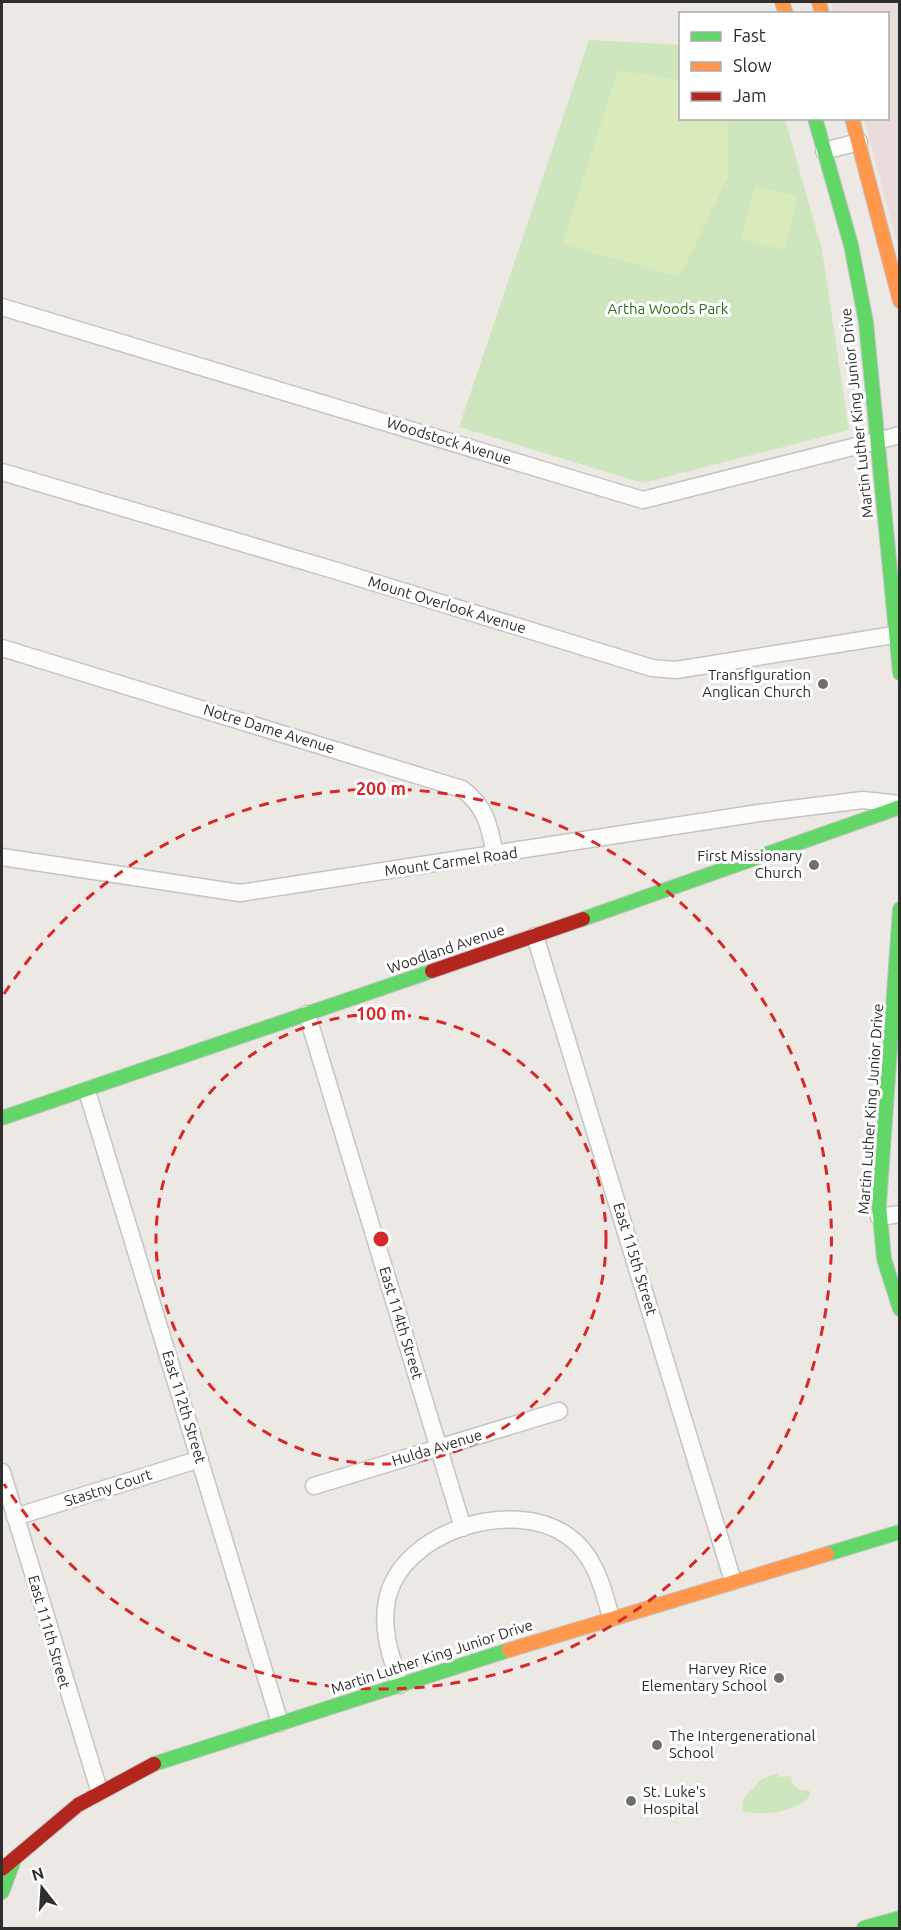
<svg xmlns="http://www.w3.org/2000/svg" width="901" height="1930" font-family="Ubuntu,sans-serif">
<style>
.medical{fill:#e9dcdb}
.green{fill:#cee6be}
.pitch{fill:#d9eabb}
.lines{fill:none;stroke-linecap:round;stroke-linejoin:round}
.street-casing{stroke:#c5c4c5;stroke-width:19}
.fast-casing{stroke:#c5c4c5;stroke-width:16}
.slow-casing{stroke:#c5c4c5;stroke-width:16}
.jam-casing{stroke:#c5c4c5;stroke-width:16}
.street{stroke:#fcfcfb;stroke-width:16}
.fast{stroke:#63d668;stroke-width:14}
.slow{stroke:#ff974d;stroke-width:14}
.jam{stroke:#b3261e;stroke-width:14}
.ring{fill:none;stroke:#d62828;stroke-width:3;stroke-dasharray:10 8}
.poi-dot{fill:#706f6e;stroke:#fff;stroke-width:2}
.labels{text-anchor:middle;stroke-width:6;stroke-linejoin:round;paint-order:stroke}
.park-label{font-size:15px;fill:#2c6e1b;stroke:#fff}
.street-label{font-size:15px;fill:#2e2e2e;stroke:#fff}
.poi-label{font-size:15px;fill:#2e2e2e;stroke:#fff;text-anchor:end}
.centre{fill:#d62828;stroke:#fff;stroke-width:3}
.ring-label{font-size:18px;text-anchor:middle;font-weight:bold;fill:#d62828;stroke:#fff;stroke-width:6;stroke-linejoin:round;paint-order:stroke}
</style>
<rect width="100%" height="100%" fill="#ece8e4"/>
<path class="medical" d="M831,2H899L898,245L864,119L888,118V14L834,13Z"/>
<path class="green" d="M589,40L680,45V118L785,119L822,250L849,430L643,483L459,427Z
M777,1774L779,1777L791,1776C791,1787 799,1791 809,1790L810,1796C795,1813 763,1816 742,1811L743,1799L763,1778Z"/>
<path class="pitch" d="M618,70L680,80V118L728,119V177L680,277L562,244Z
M755,186L798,197L784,250L741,239Z"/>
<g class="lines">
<defs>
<path id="street" d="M824,151L859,142
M2,307L643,500L900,435
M2,472L337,571L652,668L676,670L900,634
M2,648L462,789C486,806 490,828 495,855
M2,857L240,893L759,813L863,800L900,804
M535,936L733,1581
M307,1014L463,1528
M87,1091L280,1723
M879,1217L900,1214
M2,1472L99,1790
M314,1486L559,1411
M15,1517L200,1459
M400,1685C391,1657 381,1630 387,1600C401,1531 513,1497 568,1536C595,1555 603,1588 611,1618"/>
<path id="fast" d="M815,118L851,245L866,322L900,673
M900,909L879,1205L884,1259L900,1309
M583,919L900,807
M2,1118L432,971
M827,1554L900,1532
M154,1764L509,1650
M2,1892L14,1860
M864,1928L900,1918"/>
<path id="slow" d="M782,2L786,14
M819,2L822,14
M852,118L900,301
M509,1650L827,1554"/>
<path id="jam" d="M432,971L583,919
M2,1869L78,1805L154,1764"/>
</defs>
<use href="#street" class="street-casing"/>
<use href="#fast" class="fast-casing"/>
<use href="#slow" class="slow-casing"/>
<use href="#jam" class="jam-casing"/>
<use href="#street" class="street"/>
<use href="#fast" class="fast"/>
<use href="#slow" class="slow"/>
<use href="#jam" class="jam"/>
</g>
<g class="ring">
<circle cx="381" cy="1239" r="225"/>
<path d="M4 994A450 450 0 1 1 4 1484"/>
</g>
<g class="poi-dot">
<circle cx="823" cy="684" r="6"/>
<circle cx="814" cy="865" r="6"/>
<circle cx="779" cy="1678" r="6"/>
<circle cx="657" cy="1745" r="6"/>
<circle cx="631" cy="1801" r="6"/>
</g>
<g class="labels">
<g class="park-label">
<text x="668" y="314">Artha Woods Park</text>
</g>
<g class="street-label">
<text transform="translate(857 413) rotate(-96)" y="5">Martin Luther King Junior Drive</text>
<text transform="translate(449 441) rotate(17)" y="5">Woodstock Avenue</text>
<text transform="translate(447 605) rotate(17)" y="5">Mount Overlook Avenue</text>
<text transform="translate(269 729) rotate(17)" y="5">Notre Dame Avenue</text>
<text transform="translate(451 862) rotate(-8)" y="5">Mount Carmel Road</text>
<text transform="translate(446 949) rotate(-19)" y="5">Woodland Avenue</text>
<text transform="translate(871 1109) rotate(-86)" y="5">Martin Luther King Junior Drive</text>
<text transform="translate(635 1259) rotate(73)" y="5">East 115th Street</text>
<text transform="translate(401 1323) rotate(73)" y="5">East 114th Street</text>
<text transform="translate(184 1407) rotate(73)" y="5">East 112th Street</text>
<text transform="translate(437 1448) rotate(-17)" y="5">Hulda Avenue</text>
<text transform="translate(108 1488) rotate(-18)" y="5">Stastny Court</text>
<text transform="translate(49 1632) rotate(74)" y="5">East 111th Street</text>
<text transform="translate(432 1657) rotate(-18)" y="5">Martin Luther King Junior Drive</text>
</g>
<g class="poi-label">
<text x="811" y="680">Transfiguration<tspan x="811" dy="17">Anglican Church</tspan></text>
<text x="802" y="861">First Missionary<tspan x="802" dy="17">Church</tspan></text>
<text x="767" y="1674">Harvey Rice<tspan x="767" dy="17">Elementary School</tspan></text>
<text x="669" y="1741" text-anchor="start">The Intergenerational<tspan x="669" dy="17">School</tspan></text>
<text x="643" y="1797" text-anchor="start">St. Luke's<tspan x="643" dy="17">Hospital</tspan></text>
</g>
</g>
<circle cx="381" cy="1239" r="9" class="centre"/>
<g class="ring-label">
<text x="381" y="795">200 m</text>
<text x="381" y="1020">100 m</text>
</g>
<rect width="901" height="1930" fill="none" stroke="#2e2e2e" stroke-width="6"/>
<rect x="679" y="12" width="210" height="108" fill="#ffffff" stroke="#ababab" stroke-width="1.5"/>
<rect x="691" y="32" width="30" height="9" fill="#63d668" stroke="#ababab" stroke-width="1.5"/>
<text x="733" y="42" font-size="18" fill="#2e2e2e">Fast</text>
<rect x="691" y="62" width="30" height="9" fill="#ff974d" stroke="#ababab" stroke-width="1.5"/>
<text x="733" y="72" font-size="18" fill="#2e2e2e">Slow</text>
<rect x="691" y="92" width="30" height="9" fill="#b3261e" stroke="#ababab" stroke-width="1.5"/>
<text x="733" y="102" font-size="18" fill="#2e2e2e">Jam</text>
<g transform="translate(42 1888) rotate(343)" stroke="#ffffff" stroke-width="4.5" paint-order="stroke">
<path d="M0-4.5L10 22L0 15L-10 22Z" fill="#2e2e2e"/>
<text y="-9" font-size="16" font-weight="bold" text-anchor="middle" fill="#2e2e2e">N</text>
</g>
</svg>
